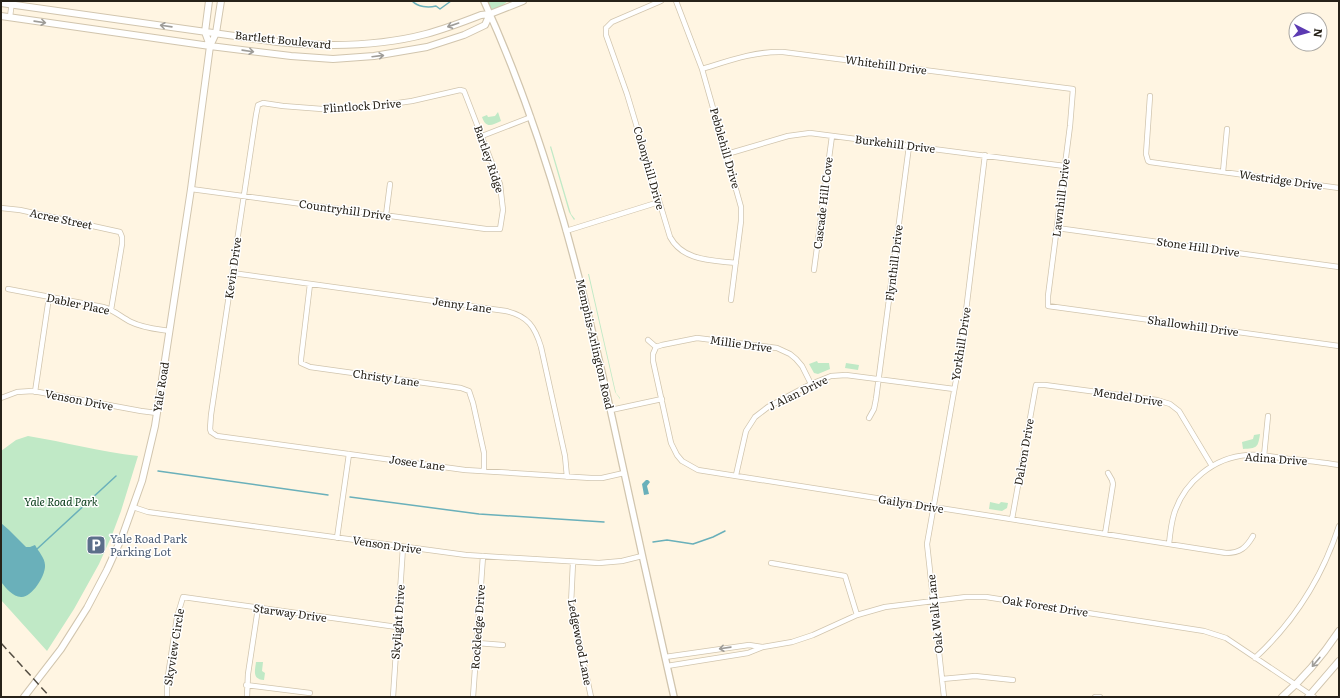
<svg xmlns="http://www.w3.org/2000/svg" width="1340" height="698" font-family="Literata,serif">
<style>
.green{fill:#c0e9c6}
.water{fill:#6ab0ba}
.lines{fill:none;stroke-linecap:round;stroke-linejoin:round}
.stream{stroke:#6ab0ba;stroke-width:1.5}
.minor-casing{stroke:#d1c5ae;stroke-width:6}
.tertiary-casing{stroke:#d1c5ae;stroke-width:8}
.secondary-casing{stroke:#d1c5ae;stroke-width:8}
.minor{stroke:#fff;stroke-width:4.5}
.tertiary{stroke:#fff;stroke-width:5.5}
.secondary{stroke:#fff;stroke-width:6}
.rail{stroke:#534d42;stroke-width:1.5;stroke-dasharray:8 4;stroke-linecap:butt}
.oneway{stroke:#9e9c98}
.labels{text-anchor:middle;stroke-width:3;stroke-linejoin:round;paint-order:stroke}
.street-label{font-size:11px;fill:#272219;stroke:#fff}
.park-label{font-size:11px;font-style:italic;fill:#033714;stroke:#fff}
.service-label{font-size:11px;fill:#4e5e75;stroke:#fff;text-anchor:start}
</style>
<rect width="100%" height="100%" fill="#fff5e2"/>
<path class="green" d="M484,1H508L490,15Z
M498,112L501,121C492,125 486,129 482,117L487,115L488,117L495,116Z
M551,146L571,214L575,219L574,220L569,212L550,147Z
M588,274H589L616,393L620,398V399L615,392Z
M817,361L818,363H829L830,369L818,374L814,373L809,364Z
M846,363L859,365L858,370L845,368Z
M1260,434C1258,448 1257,448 1243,449L1242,442L1253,439L1254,435Z
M28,436C65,442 101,452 138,456L121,511L112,535L99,564L74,609L47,651L1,600V451L16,440Z
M990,502L999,504L1001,502L1008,503L1007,508L1002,511L989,509Z
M256,662H263L262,671L265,673L264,680C252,679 255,671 256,662Z"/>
<path class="water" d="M646,480H648L650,482L647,486L649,494L644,495L642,484Z
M1,523L9,530L26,547H30L35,545C38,551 45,558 45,565C46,575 32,598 21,597C13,597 6,588 1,582Z"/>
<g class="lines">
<path class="stream" d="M412,1C418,7 428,8 436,6L440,9L451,1
M158,471L328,495
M350,497L479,514L604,522
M653,542L667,540L693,544L713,537L725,531
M37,549L116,476"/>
<defs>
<path id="minor" d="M676,1L702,69L741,207V221L731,300
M10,17L12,1
M606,28V35L627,94L670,237C683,261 711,260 736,263
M606,28L612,22L661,1
M702,69C728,61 755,51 783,52L1073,89L1070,126L1048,296V306L1339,346
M1150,96L1146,154L1148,161L1150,162L1339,188
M482,136L531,117
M727,154L788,136L810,133L1065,166
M1223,172L1227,129
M191,189C238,195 285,202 332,208L486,229H500L503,210L500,184L464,91L460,90L412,101L370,107L322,109L283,106L263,103L258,105L256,115L211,415L210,429L211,432L217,436L465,470L591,478H602L624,473
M1,208L20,210L120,232L122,237V244L111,310
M386,215L390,184
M1057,228L1339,267
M566,231L659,202
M814,270L832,136
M232,273L506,311C528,316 535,327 541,347L565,456L567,477
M310,284L301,359V363L310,367L461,388L469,391L473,403L484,453V471
M8,289L103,307C114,310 121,317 131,322C143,328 156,329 169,331
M648,340L656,347
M656,347L653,354V361L671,443L677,455L682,461L698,470L1226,553C1240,553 1246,548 1253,536
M656,347L662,345L697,338L777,348L790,354L796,359L802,366L811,384
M35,392L49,297
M1,398L17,392L33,391L141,411L157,413
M611,410L662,399
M869,418L874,409L876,399L909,146
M1264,456L1268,416
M736,475L746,431L755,417L768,407L811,384L831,376L846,375L954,389
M133,507L148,512L466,555L599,563L622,561L642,556
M1012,519L1036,385H1045L1157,400L1170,404L1179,411L1212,466
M1105,534L1113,484L1112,480L1108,473
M337,538L349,454
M1169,544C1170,534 1171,524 1174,514C1184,482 1214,457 1248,455C1259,454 1270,456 1281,458C1301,460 1320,462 1339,465
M573,562L571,604L591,697
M771,563L845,576L857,615
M477,643L503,645
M665,657L749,645L762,647
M1255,658C1295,621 1322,578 1339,526
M667,666L748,653L763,647L792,642L813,635L857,615L885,607L966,597H986L1204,631L1226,638L1314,697
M942,679L975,676L1013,680
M246,685L310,693
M167,697V682L177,617L183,597L397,627
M247,697L248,674L258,608
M393,697L403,547
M473,697L483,556
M944,697L927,544L961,352L985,155
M1095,697H1100"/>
<path id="tertiary" d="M484,1C549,143 586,296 619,449C637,532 655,614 674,697"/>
<path id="secondary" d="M209,1L205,32L210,46
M1,3L277,42C327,47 377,47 426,34C445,29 463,22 481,15L490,14L523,1
M1,16L210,46L291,56L333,59L374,56L427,47L464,35L485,25L490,14
M24,697L61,649L87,608L107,570L122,537L142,481L155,426L191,189L210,46L216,33L221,1
M1282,697C1304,678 1323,655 1339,631
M1308,697L1339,661"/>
</defs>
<use href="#minor" class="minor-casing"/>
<use href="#tertiary" class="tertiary-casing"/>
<use href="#secondary" class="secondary-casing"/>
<use href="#minor" class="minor"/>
<use href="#tertiary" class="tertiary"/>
<use href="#secondary" class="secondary"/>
<path class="rail" d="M1,643L50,697"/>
</g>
<defs><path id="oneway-shaft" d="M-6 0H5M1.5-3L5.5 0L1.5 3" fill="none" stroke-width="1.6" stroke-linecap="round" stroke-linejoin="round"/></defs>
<g class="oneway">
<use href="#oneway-shaft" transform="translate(40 22) rotate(8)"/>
<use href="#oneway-shaft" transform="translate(453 25) rotate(161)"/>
<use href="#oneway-shaft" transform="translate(166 26) rotate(-172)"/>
<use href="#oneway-shaft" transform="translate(248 51) rotate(8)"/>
<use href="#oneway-shaft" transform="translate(378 56) rotate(-7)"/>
<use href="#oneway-shaft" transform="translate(725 648) rotate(172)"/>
<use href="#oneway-shaft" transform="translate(1316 662) rotate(130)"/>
</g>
<defs>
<symbol id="parking-square" viewBox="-11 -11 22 22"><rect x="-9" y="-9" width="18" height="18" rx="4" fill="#5c6f8a" stroke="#fff"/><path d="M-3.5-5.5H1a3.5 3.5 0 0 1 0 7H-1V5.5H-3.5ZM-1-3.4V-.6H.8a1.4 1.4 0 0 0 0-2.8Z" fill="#fff"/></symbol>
</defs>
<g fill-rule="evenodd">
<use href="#parking-square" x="85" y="534" width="22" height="22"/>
</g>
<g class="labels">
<g class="street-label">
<text transform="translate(283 40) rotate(6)" y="4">Bartlett Boulevard</text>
<text transform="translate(886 65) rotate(8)" y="4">Whitehill Drive</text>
<text transform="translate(362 106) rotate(-4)" y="4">Flintlock Drive</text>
<text transform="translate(895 144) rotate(7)" y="4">Burkehill Drive</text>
<text transform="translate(725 148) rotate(74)" y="4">Pebblehill Drive</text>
<text transform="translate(489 159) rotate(71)" y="4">Bartley Ridge</text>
<text transform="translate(649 168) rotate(74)" y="4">Colonyhill Drive</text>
<text transform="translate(1281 180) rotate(8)" y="4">Westridge Drive</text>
<text transform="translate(1061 198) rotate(-83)" y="4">Lawnhill Drive</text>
<text transform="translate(823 203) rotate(-83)" y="4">Cascade Hill Cove</text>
<text transform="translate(345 210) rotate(8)" y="4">Countryhill Drive</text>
<text transform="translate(61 219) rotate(12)" y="4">Acree Street</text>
<text transform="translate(1198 247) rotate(8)" y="4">Stone Hill Drive</text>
<text transform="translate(894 263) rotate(-83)" y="4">Flynthill Drive</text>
<text transform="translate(233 268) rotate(-82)" y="4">Kevin Drive</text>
<text transform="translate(78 304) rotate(12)" y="4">Dabler Place</text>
<text transform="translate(462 305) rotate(8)" y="4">Jenny Lane</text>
<text transform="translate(1193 326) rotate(8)" y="4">Shallowhill Drive</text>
<text transform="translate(595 344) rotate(77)" y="4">Memphis-Arlington Road</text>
<text transform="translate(741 344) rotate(8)" y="4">Millie Drive</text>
<text transform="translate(961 344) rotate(-81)" y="4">Yorkhill Drive</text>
<text transform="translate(386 378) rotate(8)" y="4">Christy Lane</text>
<text transform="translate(161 387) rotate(-81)" y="4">Yale Road</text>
<text transform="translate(798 393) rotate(-26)" y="4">J Alan Drive</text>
<text transform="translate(1128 397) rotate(9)" y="4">Mendel Drive</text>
<text transform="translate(79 400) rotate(11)" y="4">Venson Drive</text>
<text transform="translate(1024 452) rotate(-80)" y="4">Dalron Drive</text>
<text transform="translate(1276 459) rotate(4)" y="4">Adina Drive</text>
<text transform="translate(417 463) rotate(8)" y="4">Josee Lane</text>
<text transform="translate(911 504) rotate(9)" y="4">Gailyn Drive</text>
<text transform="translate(387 545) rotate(8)" y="4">Venson Drive</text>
<text transform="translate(1045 606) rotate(9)" y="4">Oak Forest Drive</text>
<text transform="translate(290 613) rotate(8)" y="4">Starway Drive</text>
<text transform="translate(935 614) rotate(-96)" y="4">Oak Walk Lane</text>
<text transform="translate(398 622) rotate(-86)" y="4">Skylight Drive</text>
<text transform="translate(478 627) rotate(-86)" y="4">Rockledge Drive</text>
<text transform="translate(580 642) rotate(79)" y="4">Ledgewood Lane</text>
<text transform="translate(174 647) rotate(-81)" y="4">Skyview Circle</text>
</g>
<g class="park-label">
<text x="61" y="506">Yale Road Park</text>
</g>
<g class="service-label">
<text x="110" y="543">Yale Road Park<tspan x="110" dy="13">Parking Lot</tspan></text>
</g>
</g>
<rect width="1340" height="698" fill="none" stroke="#272219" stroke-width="4"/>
<g transform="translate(1308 32) rotate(96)"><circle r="19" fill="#ffffff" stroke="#a9a7a3"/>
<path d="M0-3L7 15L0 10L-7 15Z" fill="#5c3ab2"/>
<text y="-6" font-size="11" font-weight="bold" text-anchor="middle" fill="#272219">N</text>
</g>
</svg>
